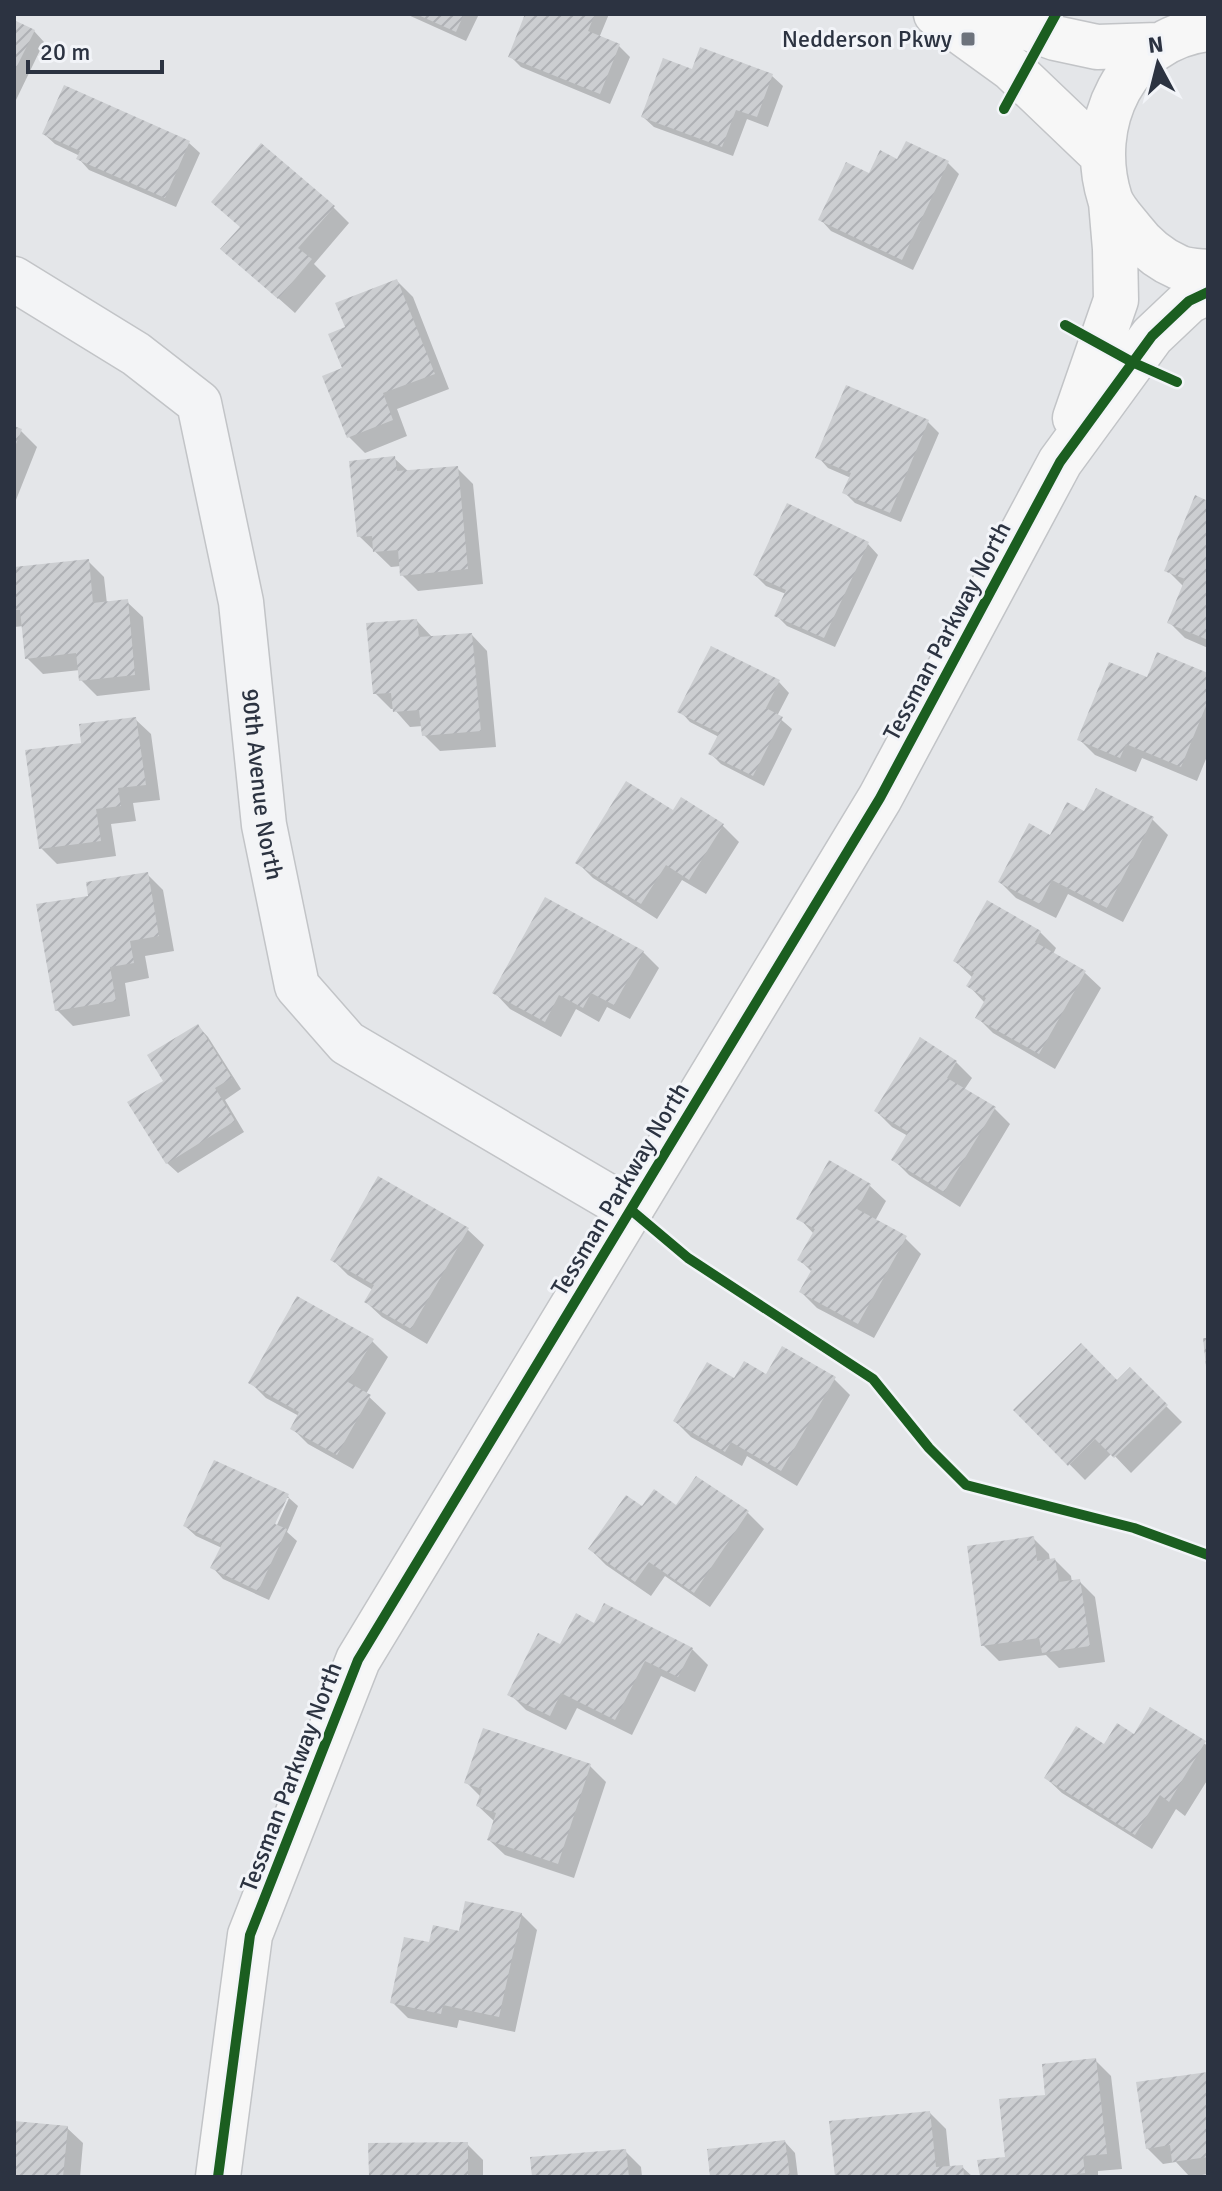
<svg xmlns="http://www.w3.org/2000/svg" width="1222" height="2191" font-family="Signika,sans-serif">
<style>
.shadow{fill:#0003}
.building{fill:url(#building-hatch)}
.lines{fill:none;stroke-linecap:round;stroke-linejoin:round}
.street-casing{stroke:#c2c4c7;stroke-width:47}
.secondary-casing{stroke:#c2c4c7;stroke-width:47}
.street{stroke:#f3f4f6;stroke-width:44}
.secondary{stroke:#f7f7f7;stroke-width:44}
.cycleway-casing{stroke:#f2f4f8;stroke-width:15}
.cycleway{stroke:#1b5e20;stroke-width:10}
.poi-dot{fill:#6c727c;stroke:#f2f4f8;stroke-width:3}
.labels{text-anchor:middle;stroke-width:6;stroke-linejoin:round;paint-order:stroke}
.poi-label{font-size:24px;fill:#2c3341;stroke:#f2f4f8;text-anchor:end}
.street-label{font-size:24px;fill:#2c3341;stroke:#f2f4f8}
</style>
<defs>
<pattern id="building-hatch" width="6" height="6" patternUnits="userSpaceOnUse" patternTransform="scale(2)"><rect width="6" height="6" fill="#ccced1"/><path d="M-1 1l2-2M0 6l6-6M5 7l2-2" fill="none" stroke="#afb1b5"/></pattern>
</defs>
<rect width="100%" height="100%" fill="#e4e6e9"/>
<path class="shadow" d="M406,14H479L466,41Z
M527,14H609L599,38L619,46L630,57L610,104L521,67L510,56Z
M14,22L34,31L44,42L16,100Z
M693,71L772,76L783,86L768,127L747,119L733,156L654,127L643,117Z
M44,134L189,143L200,153L176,207L89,170L79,159L80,156L55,144Z
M907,144L948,163L959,174L913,270L831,231L821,220L870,176L898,161Z
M333,207L349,223L314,264L326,276L295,313L223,249Z
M397,281L413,297L449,389L397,409L407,436L365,453L349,437L325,377L344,369L347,329Z
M928,422L939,433L901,522L855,503L844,492L851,478L828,468L818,457Z
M14,428L21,431L37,447L14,505Z
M394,458L409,472L457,468L473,484L483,584L418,591L402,575L401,566L391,567L359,536Z
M1208,503V648L1185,638L1170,623L1183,586L1167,570Z
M868,544L878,555L835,647L787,626L776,615L786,594L766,586L755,575Z
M88,561L104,577L107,604L127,602L143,617L150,690L97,696L81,680L80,670L43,674L27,658L24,626L14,627V569Z
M417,621L432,637L472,635L487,651L496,747L440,751L424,735L423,726L410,727L394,709H391L375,693Z
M1208,675V754L1197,781L1142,758L1136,772L1095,755L1079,739L1148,679Z
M779,682L789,693L777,716L792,729L764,786L721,764L711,754L719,737L690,722L680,711Z
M135,719L151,734L160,800L133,803L136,821L111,824L116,856L57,864L41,848Z
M682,800L723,826L739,842L706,894L682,880L657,919L593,878L578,863L674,813Z
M1084,814L1152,819L1168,835L1123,922L1068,894L1056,918L1016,898L1000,882L1051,837Z
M147,874L163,890L174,951L145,956L149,978L125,983L130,1016L73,1026L57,1010L90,897Z
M1040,932L1056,948L1053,954L1085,973L1101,988L1055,1069L993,1033L977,1017L985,1003L969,986L973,978L955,961Z
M643,952L659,968L630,1019L607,1007L599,1022L576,1009L561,1037L510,1009L495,993Z
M198,1026L208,1037L241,1089L225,1100L244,1132L178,1173L167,1163L166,1081Z
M956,1062L972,1078L964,1090L995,1109L1010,1124L960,1207L909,1175L893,1159L908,1136L892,1127L876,1111Z
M830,1163L870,1186L886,1201L875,1221L905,1238L921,1254L874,1338L817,1308L801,1292L812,1272L800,1260L814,1234L799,1218Z
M468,1230L484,1245L427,1344L382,1317L366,1302L373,1290L348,1275L332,1259Z
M372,1341L388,1357L366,1394L386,1413L353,1469L308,1444L292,1428L299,1416L266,1398L250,1382Z
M1130,1370L1182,1422L1131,1473L1112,1453L1085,1480L1016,1410L1117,1382Z
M767,1377L834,1379L850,1395L797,1486L747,1456L742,1466L691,1437L675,1421L735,1380Z
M697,1479L748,1513L764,1529L710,1607L665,1576L651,1596L606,1565L590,1549L642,1508H677Z
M288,1496L289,1498H285L269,1532L273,1534L289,1498L298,1506L287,1532L297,1541L269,1600L223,1579L213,1568L222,1548L196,1536L185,1526Z
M1033,1538L1049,1554L1050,1561L1055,1560L1071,1576L1072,1583L1079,1581L1095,1597L1105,1662L1059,1668L1046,1655L999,1661L983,1645Z
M595,1626L692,1649L708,1665L695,1692L661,1676L632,1735L577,1708L566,1730L526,1710L510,1694L561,1647Z
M1151,1709L1208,1746V1779L1185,1816L1176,1809L1152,1849L1062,1793L1046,1778L1105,1747L1135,1736Z
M590,1766L606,1782L574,1878L505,1855L489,1840L495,1822L478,1806L481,1797L467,1783Z
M521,1914L537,1930L515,2032L459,2020L457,2028L408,2018L392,2002L461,1933Z
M1095,2060L1111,2076L1122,2169L1098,2171V2177H982L1007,2158L1047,2096Z
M1208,2074V2174L1190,2177L1176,2162L1163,2164L1147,2148Z
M930,2113L946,2129L950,2168L962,2167L973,2177H837Z
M14,2123L67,2128L83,2143L80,2177H14Z
M785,2142L795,2153L798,2177H712Z
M467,2144L483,2160V2177H371Z
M625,2151L641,2167L642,2177H534Z"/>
<path class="building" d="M416,14H464L456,32Z
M525,14H595L588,31L620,44L600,94L508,57Z
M14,20L35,30L14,72Z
M700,47L773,74L757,117L736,110L722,147L641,117L663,58L692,69Z
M64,85L190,141L165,198L76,159L80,151L42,134Z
M906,141L949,161L902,260L818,220L846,162L869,173L880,150L897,159Z
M261,143L335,206L298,248L312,259L278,299L220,249L240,227L211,202Z
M397,279L435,374L383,393L393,420L347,438L322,376L342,368L328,334L345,327L335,303Z
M846,385L929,420L890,513L842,493L851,473L815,458Z
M14,426L22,429L14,449Z
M395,456L397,471L458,466L468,569L400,576L398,550L373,552L372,536L357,537L349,461Z
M1195,495L1208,501V640L1167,623L1185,579L1164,571Z
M787,503L869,542L824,638L774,616L786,590L753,575Z
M89,559L93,603L128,599L135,675L79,681L76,653L25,659L20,610H14V567Z
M417,619L419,637L472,633L481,731L422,736L419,710L393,712L391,693L373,694L366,623Z
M711,646L780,680L766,708L783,717L753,776L708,754L719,733L677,712Z
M1157,652L1208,673V701L1181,767L1126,744L1120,758L1077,740L1109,662L1147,677Z
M136,717L146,785L118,788L121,806L96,809L101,841L39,849L25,750L81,743L79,724Z
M626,781L673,810L681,797L724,824L689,880L666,865L641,904L575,863Z
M1096,788L1154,817L1107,908L1052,880L1040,904L998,882L1029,823L1050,835L1067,802L1084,811Z
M148,872L159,936L130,941L134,963L110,967L116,1001L55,1011L36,904L88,896L86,882Z
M545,897L644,951L614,1005L591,993L583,1008L559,995L545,1022L492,993Z
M987,900L1041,931L1035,942L1086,971L1039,1054L975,1018L986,998L966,986L974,973L953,961Z
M198,1024L232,1078L215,1088L235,1121L166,1164L127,1102L163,1081L147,1055Z
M920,1037L957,1061L947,1078L996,1107L944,1192L891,1160L908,1132L874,1111Z
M829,1160L871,1184L857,1209L907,1236L858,1324L799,1292L812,1269L797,1260L815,1229L796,1219Z
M378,1176L469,1228L411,1329L364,1302L374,1285L330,1260Z
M297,1296L374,1339L348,1382L371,1395L337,1455L290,1429L299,1412L248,1383Z
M1203,1338H1208V1367H1206Z
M1081,1343L1117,1380L1130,1367L1168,1405L1114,1458L1095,1439L1068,1466L1013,1410Z
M782,1346L836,1377L781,1471L731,1442L725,1452L673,1421L707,1362L734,1378L744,1361L766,1374Z
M214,1460L289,1494L275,1524L287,1529L258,1591L210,1568L222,1544L183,1526Z
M696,1476L749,1511L694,1593L649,1562L635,1582L588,1549L626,1495L642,1506L654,1489L676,1505Z
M1034,1536L1037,1561L1055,1558L1059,1582L1080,1579L1090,1646L1042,1653L1039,1638L981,1646L967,1546Z
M604,1603L693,1648L678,1677L645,1661L615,1720L561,1693L550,1716L507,1695L538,1633L560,1644L576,1613L594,1623Z
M1150,1707L1206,1741L1169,1802L1160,1795L1135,1835L1044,1778L1076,1726L1104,1744L1117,1723L1134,1734Z
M483,1728L591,1764L558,1864L487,1840L496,1813L476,1806L482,1789L464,1783Z
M465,1901L522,1913L499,2017L443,2005L441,2014L390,2003L404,1937L429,1942L433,1925L459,1931Z
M1096,2058L1107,2154L1083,2156L1085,2173L1054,2177H980L977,2160L1005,2157L999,2099L1045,2095L1042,2064Z
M1208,2072V2157L1172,2162L1170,2145L1146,2149L1136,2082Z
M930,2111L936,2167L963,2165L964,2177H835L829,2121Z
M14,2121L68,2126L63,2177H14Z
M785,2140L790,2177H710L707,2149Z
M468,2142V2177H369L368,2143Z
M626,2149L629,2177H532L530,2157Z"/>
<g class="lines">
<defs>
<g id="street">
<path id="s1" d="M14,279L136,354L199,403L241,602L264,825L297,986L347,1043L631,1210"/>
</g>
<path id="secondary" d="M936,14L1012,69L1102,155
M989,14L1055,38L1097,47L1158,45
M1208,29C1125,39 1086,124 1110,199C1114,210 1124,220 1131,229C1143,245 1159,259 1178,267C1186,271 1199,271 1208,272
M1075,418L1116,300L1115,249L1111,202
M218,2177L250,1935L358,1660L880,798L1060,462L1152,336L1189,301L1208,292"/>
</defs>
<use href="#street" class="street-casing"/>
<use href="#secondary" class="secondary-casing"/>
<use href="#street" class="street"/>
<use href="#secondary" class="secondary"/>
<defs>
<path id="cycleway" d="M1004,109L1056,14
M1065,325L1132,362L1177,382
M631,1210L688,1258L873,1379L929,1448L966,1485L1134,1528L1208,1555
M218,2177L250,1935L358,1660L880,798L1060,462L1152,336L1189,301L1208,292"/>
</defs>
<use href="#cycleway" class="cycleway-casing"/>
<use href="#cycleway" class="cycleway"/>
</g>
<rect class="poi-dot" x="960" y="31" width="16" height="16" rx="4"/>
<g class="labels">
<g class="poi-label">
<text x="952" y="47">Nedderson Pkwy</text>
</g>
<g class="street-label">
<text transform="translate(947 631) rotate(-62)" y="8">Tessman Parkway North</text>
<text dy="8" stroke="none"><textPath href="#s1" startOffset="610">90th Avenue North</textPath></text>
<text transform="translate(620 1189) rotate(-59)" y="8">Tessman Parkway North</text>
<text transform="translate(291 1777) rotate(-69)" y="8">Tessman Parkway North</text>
</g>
</g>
<rect width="1222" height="2191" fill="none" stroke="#2c3341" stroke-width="32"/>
<g transform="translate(1158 64) rotate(353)" stroke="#f2f4f8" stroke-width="6" paint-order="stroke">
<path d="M0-6L14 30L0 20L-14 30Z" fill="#2c3341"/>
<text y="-12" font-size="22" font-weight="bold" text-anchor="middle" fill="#2c3341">N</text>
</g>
<path d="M28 60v12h134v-12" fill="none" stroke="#2c3341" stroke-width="4"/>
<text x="40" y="60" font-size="24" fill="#2c3341" stroke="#f2f4f8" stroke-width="6" paint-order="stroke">20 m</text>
</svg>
